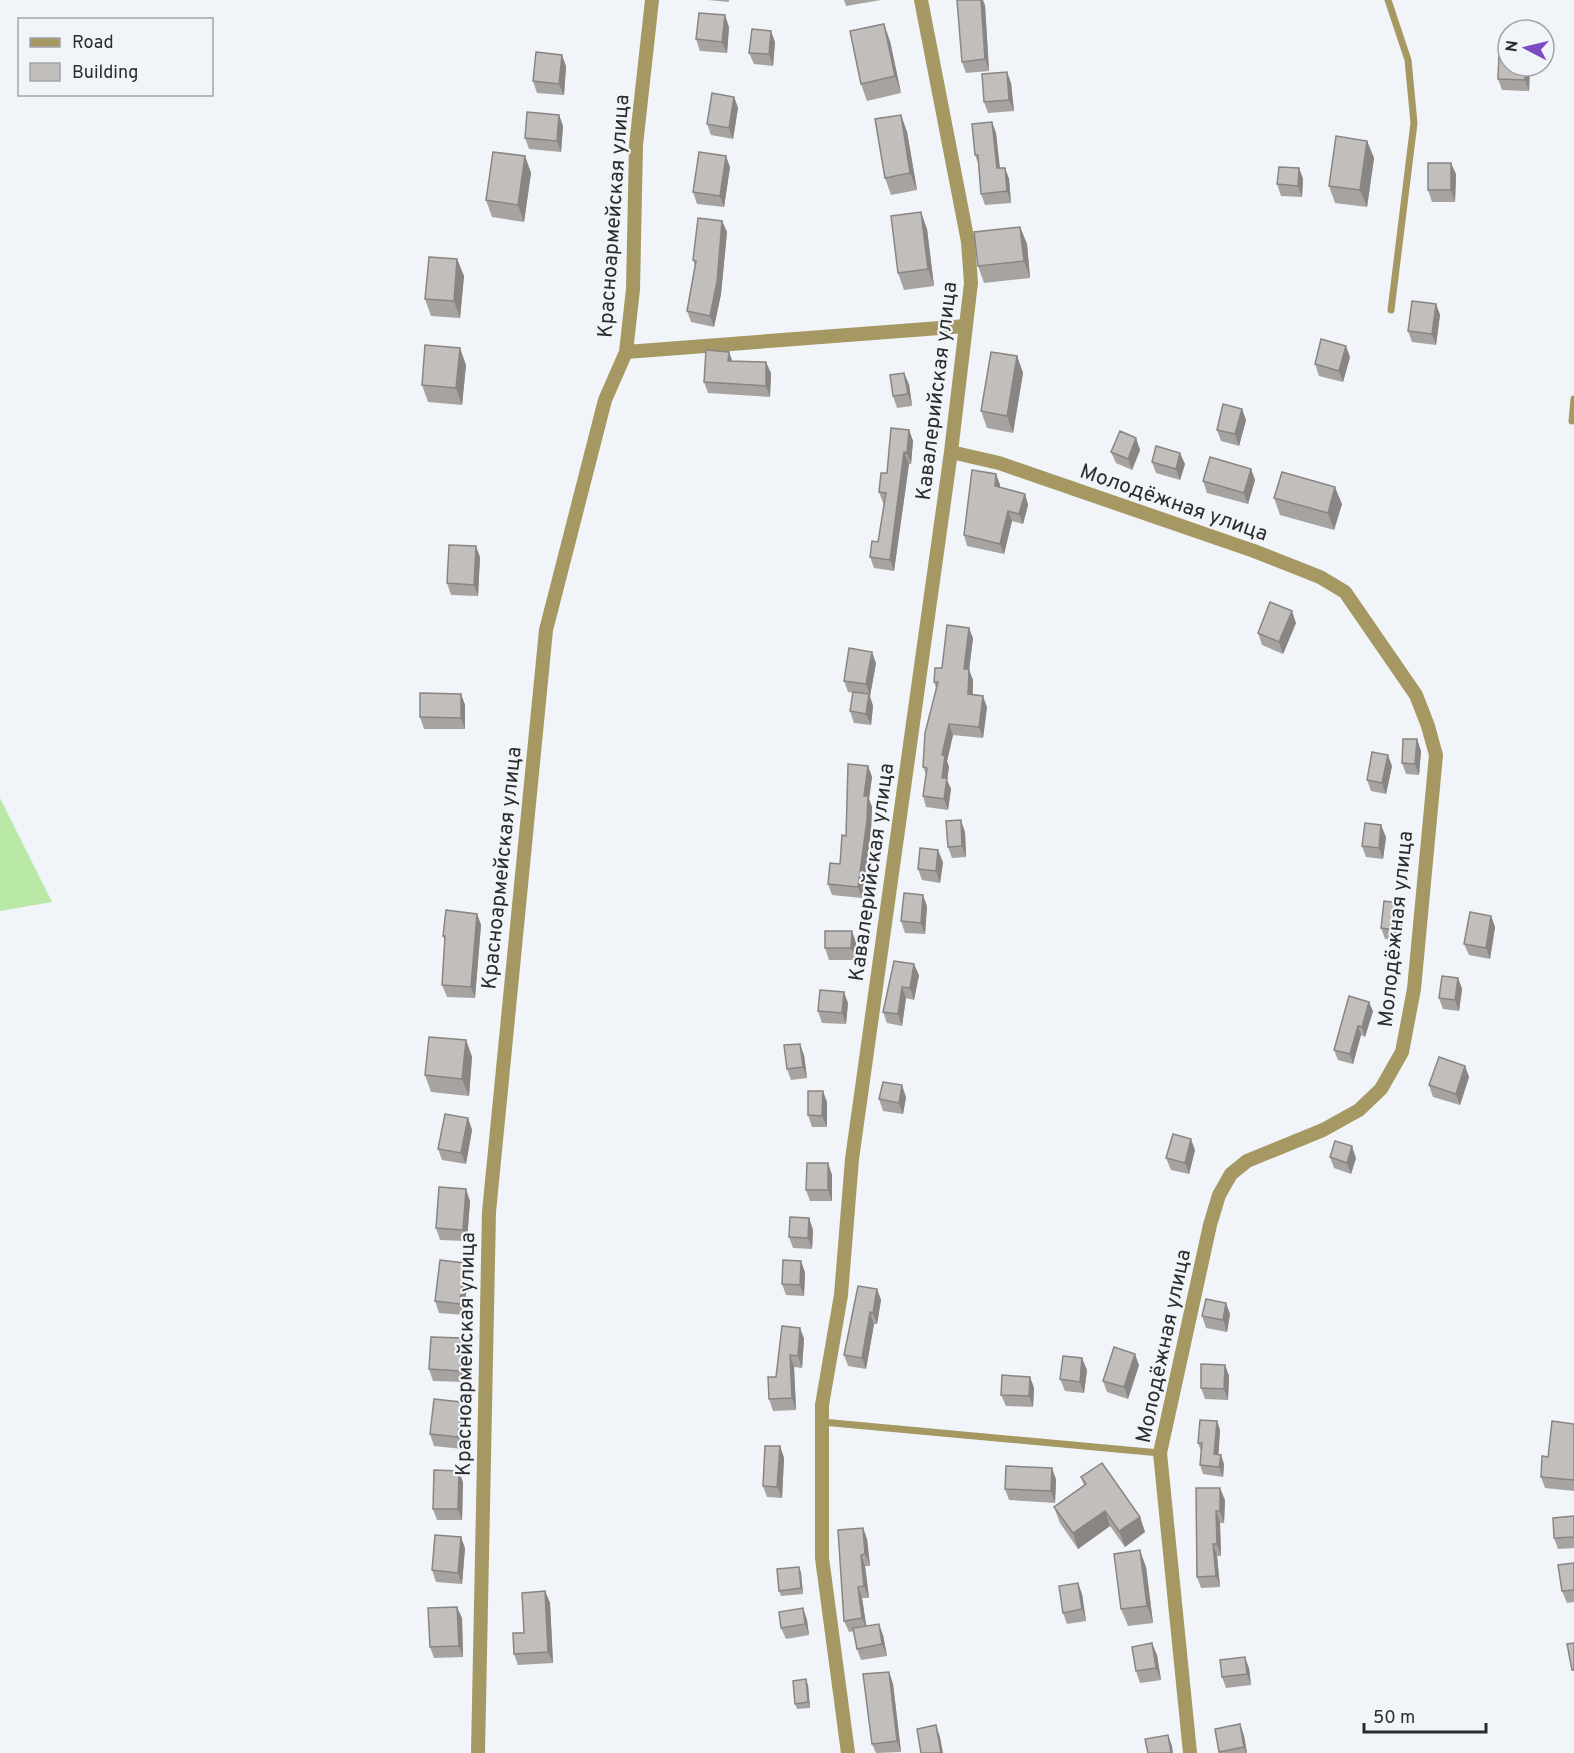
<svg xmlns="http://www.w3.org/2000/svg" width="1574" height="1753" font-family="Overpass,sans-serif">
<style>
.green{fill:#b9e7a6}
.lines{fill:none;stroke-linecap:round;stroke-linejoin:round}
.service{stroke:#a69863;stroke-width:7}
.minor{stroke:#a69863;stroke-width:14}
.wall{fill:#a7a3a1}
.shaded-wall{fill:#888583}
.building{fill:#c2bebb;stroke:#888583;stroke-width:1.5}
.labels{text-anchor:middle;stroke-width:4.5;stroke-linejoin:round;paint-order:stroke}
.street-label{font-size:21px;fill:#2b2c2d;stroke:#f1f4f8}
</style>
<rect width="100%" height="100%" fill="#f1f4f8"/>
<path class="green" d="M0,798L52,902L0,911Z"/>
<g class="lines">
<path class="service" d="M1388,0L1408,60L1414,123L1391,310
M1572,421L1574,399
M822,1422L1160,1453"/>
<path class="minor" d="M626,352L966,326
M951,452L999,463L1254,551L1320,577L1345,592L1416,695L1428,726L1436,755L1414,989L1402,1052L1381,1089L1359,1110L1323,1130L1247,1161L1231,1174L1219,1195L1210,1225L1160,1453L1190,1753
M478,1752L489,1212L546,630L605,400L626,352L633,289L636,145L652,0
M848,1753L822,1558V1405L841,1295L852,1159L951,452L971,283L968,242L921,0"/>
</g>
<path class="wall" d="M708,0H729V2Z
M844,0H881L846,6Z
M985,5L989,71L966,73L962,62Z
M729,27L727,53L700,51L696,39Z
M890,41L901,93L867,101L861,84Z
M775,42L773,66L754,64L749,53Z
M566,66L564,95L537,93L533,81Z
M1508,66H1530L1529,91L1502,90L1498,79Z
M1007,72L1011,83L1014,111L988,113L984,102Z
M734,97L738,108L733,139L711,135L707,124Z
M559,115L563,126L561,152L529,149L525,138Z
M901,115L907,132L917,190L891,195L885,178Z
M992,122L996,133L1000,168H1005L1009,179L1011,203L985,205L981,194L978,163L975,155Z
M1367,141L1374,158L1367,207L1335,203L1329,186Z
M525,156L531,173L524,222L492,217L486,200Z
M730,167L724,207L697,204L693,192Z
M1299,168L1303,179L1302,197L1281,196L1277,184Z
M1456,174L1455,202H1432L1428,190Z
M722,221L727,232L721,294L714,327L691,322L687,311L695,266L693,260Z
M1020,227L1027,244L1030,278L984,283L978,266Z
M927,229L934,286L904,290L898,273Z
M457,259L464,276L460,318L431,316L425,299Z
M1436,304L1440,315L1436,345L1412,342L1408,331Z
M729,352L732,361L771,373L770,397L708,393L704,382Z
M1017,356L1023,373L1013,433L987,428L981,411Z
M1350,357L1343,382L1319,376L1315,364Z
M466,365L462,405L428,402L422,385Z
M909,384L912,406L897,408L893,396Z
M1242,409L1246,420L1239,446L1221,441L1217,430Z
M909,430L913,441L911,464H909L894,571L874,568L870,557L878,542L884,504L883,503L879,492L887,473Z
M1136,438L1140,450L1132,470L1116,463L1111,452Z
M1152,462L1185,464L1180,480L1156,473Z
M1251,469L1255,480L1248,504L1207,493L1203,481Z
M996,474L1000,485V487L1025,494L1028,505L1023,524L1012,521L1004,554L967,546L964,535Z
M1274,498L1342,504L1334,530L1280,515Z
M480,557L478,596L451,595L447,583Z
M1296,623L1283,654L1262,645L1258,633Z
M973,638L969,670L973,680V695L987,707L983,738L953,735L947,761L949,767L947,780L951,789L948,810L926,807L923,796L926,774L923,767L936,688L934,682L942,668Z
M876,663L870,696L873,706L871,725L854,723L850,711L853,693L848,692L844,681Z
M461,694L465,705V729H424L420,717Z
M1417,739L1421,751L1419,775L1406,774L1402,763Z
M868,766L872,777L869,799L872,807L871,831L862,898L832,895L828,884L840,864L846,836Z
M1392,766L1386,794L1371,791L1367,780Z
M965,832L966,857L952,858L948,847Z
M1386,837L1383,859L1366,857L1362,846Z
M943,862L940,883L922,880L918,869Z
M927,906L925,934L905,933L901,921Z
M477,914L481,925L475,998L447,997L442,985L445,942L443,936Z
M1404,914L1400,941L1385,939L1381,928Z
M1491,916L1495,927L1490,959L1469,955L1464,944Z
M856,942V960H829L825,948Z
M894,961L919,975L914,1000L906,998L902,1026L887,1023L883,1012Z
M1458,978L1462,989L1459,1011L1443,1009L1439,998Z
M848,1003L846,1024L822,1023L818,1011Z
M1373,1011L1365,1037L1361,1035L1353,1064L1338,1060L1334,1050Z
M466,1040L472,1057L469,1096L431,1092L425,1075Z
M804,1055L807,1078L791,1080L787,1069Z
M1465,1066L1469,1077L1460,1105L1433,1097L1429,1085Z
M906,1097L903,1114L883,1111L879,1099Z
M827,1102V1127H812L808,1115Z
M468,1118L472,1130L466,1164L442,1160L438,1149Z
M1195,1150L1189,1174L1171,1170L1166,1158Z
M1330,1157L1356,1158L1351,1174L1334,1168Z
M828,1163L832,1175V1201H810L806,1190Z
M470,1201L467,1241L440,1240L436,1228Z
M809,1218L813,1230L812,1249L793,1248L789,1237Z
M805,1272L804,1296L786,1295L782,1284Z
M468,1274L464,1315L439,1313L435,1301Z
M877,1289L881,1300L877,1324H874L866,1369L848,1366L844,1355Z
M1230,1314L1227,1332L1206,1328L1202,1316Z
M800,1328L804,1339L802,1368L794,1367L796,1410L773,1411L769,1399L776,1377Z
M461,1338L465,1350L464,1382L433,1381L429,1369Z
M1139,1365L1128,1399L1107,1392L1103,1381Z
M1225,1365L1229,1376L1228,1400L1205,1399L1201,1388Z
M1087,1370L1084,1393L1065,1391L1060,1379Z
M1030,1377L1034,1388L1033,1407L1006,1406L1001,1395Z
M465,1413L462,1449L434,1446L430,1434Z
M1217,1421L1220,1430L1218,1455L1224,1464L1223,1477L1203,1474L1200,1465L1201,1451L1198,1443Z
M1574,1424V1491L1545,1488L1541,1477L1548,1457Z
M780,1446L784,1458L782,1498L767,1497L763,1486Z
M1081,1477L1140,1517L1145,1532L1125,1547L1110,1526L1078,1549L1060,1523L1054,1507L1084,1485Z
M1056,1479L1055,1503L1009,1500L1005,1489Z
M463,1482L462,1520H437L433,1509Z
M1196,1488L1225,1500L1224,1523H1220L1221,1556H1217L1220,1587L1201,1588L1197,1577Z
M1574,1516V1548L1558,1549L1554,1538Z
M863,1528L867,1539L870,1566H865L869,1598H862L866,1626L883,1635L887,1656L861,1660L857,1649L854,1631L849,1632L844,1621Z
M465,1548L462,1584L436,1582L432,1570Z
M1574,1563V1602L1567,1603L1562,1591Z
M799,1567L801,1573L803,1594L781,1596L779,1591Z
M1146,1567L1153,1623L1128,1626L1121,1609Z
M545,1591L550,1603L553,1663L518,1665L514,1654Z
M1082,1594L1086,1621L1067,1624L1063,1613Z
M803,1608L807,1620L809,1635L786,1639L781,1628Z
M462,1618L463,1657L434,1658L430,1647Z
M1157,1655L1161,1680L1140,1683L1136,1671Z
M1249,1668L1251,1685L1226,1688L1222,1677Z
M889,1672L893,1684L901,1752L876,1753L872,1744Z
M808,1685L810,1708L797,1709L795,1704Z
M1240,1724L1244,1736L1247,1753H1220L1215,1729Z"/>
<path class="shaded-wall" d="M981,0H983L985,5L989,71L985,59Z
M725,15L729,27L727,53L722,42Z
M884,24L890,41L901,93L895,76Z
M771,31L775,42L773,66L769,54Z
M562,55L566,66L564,95L559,84Z
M1525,66H1530L1529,91L1525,80Z
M1007,72L1011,83L1014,111L1009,100Z
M734,97L738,108L733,139L729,128Z
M559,115L563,126L561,152L557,141Z
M901,115L907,132L917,190L910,173Z
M992,122L996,133L1001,180L997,168Z
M1367,141L1374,158L1367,207L1360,190Z
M525,156L531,173L524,222L518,205Z
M726,156L730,167L724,207L720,196Z
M1451,163L1456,174L1455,202L1451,190Z
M1005,168L1009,179L1011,203L1007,191Z
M1299,168L1303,179L1302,197L1298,186Z
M921,212L927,229L934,286L928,269Z
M722,221L727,232L721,294L714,327L710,316Z
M1020,227L1027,244L1030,278L1024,261Z
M457,259L464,276L460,318L454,301Z
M1436,304L1440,315L1436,345L1432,334Z
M1346,346L1350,357L1343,382L1339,371Z
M460,348L466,365L462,405L456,388Z
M729,352L733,363L728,361Z
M1017,356L1023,373L1013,433L1007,416Z
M766,362L771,373L770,397L766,386Z
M904,373L909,384L912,406L908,394Z
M1242,409L1246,420L1239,446L1235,434Z
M909,430L913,441L911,464L907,453Z
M1136,438L1140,450L1132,470L1128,459Z
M904,452L909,464L894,571L890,560Z
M1180,453L1185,464L1180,480L1176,469Z
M1251,469L1255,480L1248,504L1244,493Z
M996,474L1000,485L998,497L995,486Z
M1335,487L1342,504L1334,530L1328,513Z
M1025,494L1028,505L1023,524L1019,514Z
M1008,511L1012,521L1004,554L1000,544Z
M476,546L480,557L478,596L474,585Z
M1292,611L1296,623L1283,654L1279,642Z
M969,628L973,638L969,670L973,680L972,705L968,694L964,669Z
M872,652L876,663L870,696L866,684Z
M461,694L465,705V729L461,718Z
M869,694L873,706L871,725L866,714Z
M983,696L987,707L983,738L979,727Z
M949,724L953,735L947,761L949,767L947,780L951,789L948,810L944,799L942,755Z
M1417,739L1421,751L1419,775L1415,764Z
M1388,755L1392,766L1386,794L1382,783Z
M868,766L872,777L869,799L872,807L871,831L862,898L858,887L864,796Z
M961,820L965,832L966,857L962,846Z
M1381,825L1386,837L1383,859L1379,848Z
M938,850L943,862L940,883L936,871Z
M923,895L927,906L925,934L921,923Z
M1399,903L1404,914L1400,941L1396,930Z
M477,914L481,925L475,998L471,987Z
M1491,916L1495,927L1490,959L1486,948Z
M852,931L856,942V960L851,948Z
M914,964L919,975L914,1000L910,988Z
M1458,978L1462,989L1459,1011L1455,1000Z
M902,987L906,998L902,1026L898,1014Z
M844,992L848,1003L846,1024L842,1013Z
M1369,1002L1373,1011L1365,1037L1362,1027Z
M1358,1026L1361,1035L1353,1064L1350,1054Z
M466,1040L472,1057L469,1096L462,1079Z
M800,1044L804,1055L807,1078L803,1067Z
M1465,1066L1469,1077L1460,1105L1456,1094Z
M902,1085L906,1097L903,1114L899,1103Z
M823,1091L827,1102V1127L822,1116Z
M468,1118L472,1130L466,1164L461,1153Z
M1191,1139L1195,1150L1189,1174L1185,1163Z
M1352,1146L1356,1158L1351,1174L1347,1163Z
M828,1163L832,1175V1201L828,1190Z
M466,1189L470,1201L467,1241L463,1230Z
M809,1218L813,1230L812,1249L808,1238Z
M801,1261L805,1272L804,1296L800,1285Z
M464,1263L468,1274L464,1315L460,1304Z
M877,1289L881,1300L877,1324L873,1313Z
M1226,1303L1230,1314L1227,1332L1223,1320Z
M870,1312L874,1324L866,1369L862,1358Z
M800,1328L804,1339L802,1368L798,1356Z
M461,1338L465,1350L464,1382L460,1371Z
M1135,1354L1139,1365L1128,1399L1124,1387Z
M790,1355L794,1367L796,1410L792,1398Z
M1082,1358L1087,1370L1084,1393L1080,1382Z
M1225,1365L1229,1376L1228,1400L1224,1389Z
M1030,1377L1034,1388L1033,1407L1029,1396Z
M461,1402L465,1413L462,1449L458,1437Z
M1217,1421L1220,1430L1218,1464L1214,1454Z
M780,1446L784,1458L782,1498L777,1487Z
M1221,1455L1224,1464L1223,1477L1219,1467Z
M1052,1468L1056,1479L1055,1503L1051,1491Z
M459,1471L463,1482L462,1520L458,1509Z
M1220,1488L1225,1500L1224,1523L1220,1511Z
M1105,1511L1110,1526L1078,1549L1073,1533Z
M1216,1511L1220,1523L1221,1556L1217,1544Z
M1140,1517L1145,1532L1125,1547L1119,1531Z
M863,1528L867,1539L870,1566L865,1554Z
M461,1537L465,1548L462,1584L458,1573Z
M1213,1544L1217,1556L1220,1587L1216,1576Z
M1140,1550L1146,1567L1153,1623L1147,1606Z
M861,1555L865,1566L869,1598L864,1586Z
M799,1567L801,1573L803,1594L801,1588Z
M1078,1583L1082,1594L1086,1621L1082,1609Z
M858,1587L862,1598L867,1630L862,1618Z
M545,1591L550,1603L553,1663L548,1652Z
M457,1607L462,1618L463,1657L459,1646Z
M803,1608L807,1620L809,1635L805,1624Z
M879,1624L883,1635L887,1656L882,1644Z
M1152,1643L1157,1655L1161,1680L1156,1668Z
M1245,1657L1249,1668L1251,1685L1247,1674Z
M889,1672L893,1684L901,1752L897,1741Z
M806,1679L808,1685L810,1708L808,1702Z
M1240,1724L1244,1736L1247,1753H1246L1244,1747Z
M936,1725L940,1737L943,1753H941Z
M1168,1735L1172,1746L1173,1753H1171Z"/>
<path class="building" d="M957,0H981L985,59L962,62Z
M699,13L725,15L722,42L696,39Z
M884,24L895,76L861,84L850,31Z
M752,29L771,31L769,54L749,53Z
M536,52L562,55L559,84L533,81Z
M1499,53H1508V66H1525V80L1498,79Z
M1007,72L1009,100L984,102L982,74Z
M712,93L734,97L729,128L707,124Z
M527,112L559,115L557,141L525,138Z
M901,115L910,173L885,178L875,119Z
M992,122L997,168H1005L1007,191L981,194L978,155H975L972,124Z
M1336,136L1367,141L1360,190L1329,186Z
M493,152L525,156L518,205L486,200Z
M699,152L726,156L720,196L693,192Z
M1428,163H1451V190H1428Z
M1279,167L1299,168L1298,186L1277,184Z
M921,212L928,269L898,273L891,216Z
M698,218L722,221L717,282L710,316L687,311L696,261L693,260Z
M1020,227L1024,261L978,266L974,232Z
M429,257L457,259L454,301L425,299Z
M1412,301L1436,304L1432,334L1408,331Z
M1321,339L1346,346L1339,371L1315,364Z
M425,345L460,348L456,388L422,385Z
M706,350L729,352L728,361L766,362V386L704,382Z
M991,352L1017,356L1007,416L981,411Z
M904,373L908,394L893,396L890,375Z
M1223,404L1242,409L1235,434L1217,430Z
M891,428L909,430L907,453L904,452L890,560L870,557L872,541L878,542L886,493L879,492L881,473H887Z
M1120,431L1136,438L1128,459L1111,452Z
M1156,446L1180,453L1176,469L1152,462Z
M1210,457L1251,469L1244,493L1203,481Z
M972,470L996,474L995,486L1025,494L1019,514L1008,511L1000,544L964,535Z
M1282,472L1335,487L1328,513L1274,498Z
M449,545L476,546L474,585L447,583Z
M1270,602L1292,611L1279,642L1258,633Z
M947,625L969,628L964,669H969L968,694L983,696L979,727L949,724L942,755L945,756L942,778H947L944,799L923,796L927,768L923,767L925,733L938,682H934L935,668H942Z
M849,648L872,652L866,684L844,681Z
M853,692L869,694L866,714L850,711Z
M420,693L461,694V718L420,717Z
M1403,739H1417L1415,764L1402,763Z
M1372,752L1388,755L1382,783L1367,780Z
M848,764L868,766L864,796H868L867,820L858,887L828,884L830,863L840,864L842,835L846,836Z
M961,820L962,846L948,847L946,821Z
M1365,823L1381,825L1379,848L1362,846Z
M920,848L938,850L936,871L918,869Z
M904,893L923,895L921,923L901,921Z
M1384,901L1399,903L1396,930L1381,928Z
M446,910L477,914L471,987L442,985L445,936H443Z
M1470,912L1491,916L1486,948L1464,944Z
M825,931H852L851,948H825Z
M894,961L914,964L910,988L902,987L898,1014L883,1012Z
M1442,976L1458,978L1455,1000L1439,998Z
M820,990L844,992L842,1013L818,1011Z
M1349,996L1369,1002L1362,1027L1358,1026L1350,1054L1334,1050Z
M429,1037L466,1040L462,1079L425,1075Z
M800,1044L803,1067L787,1069L784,1045Z
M1439,1057L1465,1066L1456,1094L1429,1085Z
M883,1082L902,1085L899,1103L879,1099Z
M808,1091H823L822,1116L808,1115Z
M445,1114L468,1118L461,1153L438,1149Z
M1173,1134L1191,1139L1185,1163L1166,1158Z
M1335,1141L1352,1146L1347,1163L1330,1157Z
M807,1163H828V1190H806Z
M439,1187L466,1189L463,1230L436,1228Z
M790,1217L809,1218L808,1238L789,1237Z
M440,1260L464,1263L460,1304L435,1301Z
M783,1260L801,1261L800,1285L782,1284Z
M858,1286L877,1289L873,1313L870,1312L862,1358L844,1355Z
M1206,1299L1226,1303L1223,1320L1202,1316Z
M782,1326L800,1328L798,1356L790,1355L792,1398L769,1399L768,1377H776Z
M431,1337L461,1338L460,1371L429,1369Z
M1114,1347L1135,1354L1124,1387L1103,1381Z
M1063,1356L1082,1358L1080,1382L1060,1379Z
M1201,1364L1225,1365L1224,1389L1201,1388Z
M1002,1375L1030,1377L1029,1396L1001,1395Z
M434,1399L461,1402L458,1437L430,1434Z
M1200,1420L1217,1421L1214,1454L1221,1455L1219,1467L1200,1465L1202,1443H1198Z
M1552,1421L1574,1424V1480L1541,1477L1542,1456L1548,1457Z
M765,1446H780L777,1487L763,1486Z
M1102,1463L1140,1517L1119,1531L1105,1511L1073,1533L1054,1507L1086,1484L1081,1477Z
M1006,1466L1052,1468L1051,1491L1005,1489Z
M434,1470L459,1471L458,1509H433Z
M1196,1488H1220V1511H1216L1217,1544H1213L1216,1576L1197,1577Z
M1574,1516V1537L1554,1538L1553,1518Z
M863,1528L865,1554L861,1555L864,1586L858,1587L862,1618L844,1621L838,1530Z
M435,1535L461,1537L458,1573L432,1570Z
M1140,1550L1147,1606L1121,1609L1114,1554Z
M1574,1563V1590L1562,1591L1558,1565Z
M799,1567L801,1588L779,1591L777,1569Z
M1078,1583L1082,1609L1063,1613L1059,1586Z
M545,1591L548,1652L514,1654L513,1633H524L522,1593Z
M457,1607L459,1646L430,1647L428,1608Z
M803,1608L805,1624L781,1628L779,1612Z
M879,1624L882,1644L857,1649L853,1628Z
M1152,1643L1156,1668L1136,1671L1132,1647Z
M1574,1643V1670H1572L1567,1644Z
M1245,1657L1247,1674L1222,1677L1220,1660Z
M889,1672L897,1741L872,1744L863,1674Z
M806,1679L808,1702L795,1704L793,1681Z
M1240,1724L1244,1747L1219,1752L1215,1729Z
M936,1725L941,1753H921L917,1729Z
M1168,1735L1171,1753H1148L1145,1739Z"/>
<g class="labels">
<g class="street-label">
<text transform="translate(613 216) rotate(-86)" y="7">Красноармейская улица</text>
<text transform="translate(936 391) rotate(-83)" y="7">Кавалерийская улица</text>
<text transform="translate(1174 502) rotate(19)" y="7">Молодёжная улица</text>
<text transform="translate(501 868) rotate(-84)" y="7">Красноармейская улица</text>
<text transform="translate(871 872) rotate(-82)" y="7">Кавалерийская улица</text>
<text transform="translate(1395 929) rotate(-84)" y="7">Молодёжная улица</text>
<text transform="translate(1163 1346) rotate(-78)" y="7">Молодёжная улица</text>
<text transform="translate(465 1354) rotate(-89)" y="7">Красноармейская улица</text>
</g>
</g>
<rect x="18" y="18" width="195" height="78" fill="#f1f4f8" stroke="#a2a4a7" stroke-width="1.5"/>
<rect x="30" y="38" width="30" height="9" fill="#a69863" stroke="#a2a4a7" stroke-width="1.5"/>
<text x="72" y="48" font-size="18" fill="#2b2c2d">Road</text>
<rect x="30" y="63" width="30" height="18" fill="#c2bebb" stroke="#a2a4a7" stroke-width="1.5"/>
<text x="72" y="78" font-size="18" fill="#2b2c2d">Building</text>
<g transform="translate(1526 48) rotate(277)"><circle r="28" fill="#f1f4f8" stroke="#a2a4a7" stroke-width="1.5"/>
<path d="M0-4.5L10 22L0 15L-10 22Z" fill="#7c4cc4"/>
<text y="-9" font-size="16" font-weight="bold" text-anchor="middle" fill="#2b2c2d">N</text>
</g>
<path d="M1364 1723v9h122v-9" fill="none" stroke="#2b2c2d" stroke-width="3"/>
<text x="1373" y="1723" font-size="18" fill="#2b2c2d" stroke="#f1f4f8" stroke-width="4.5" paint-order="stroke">50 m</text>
</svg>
